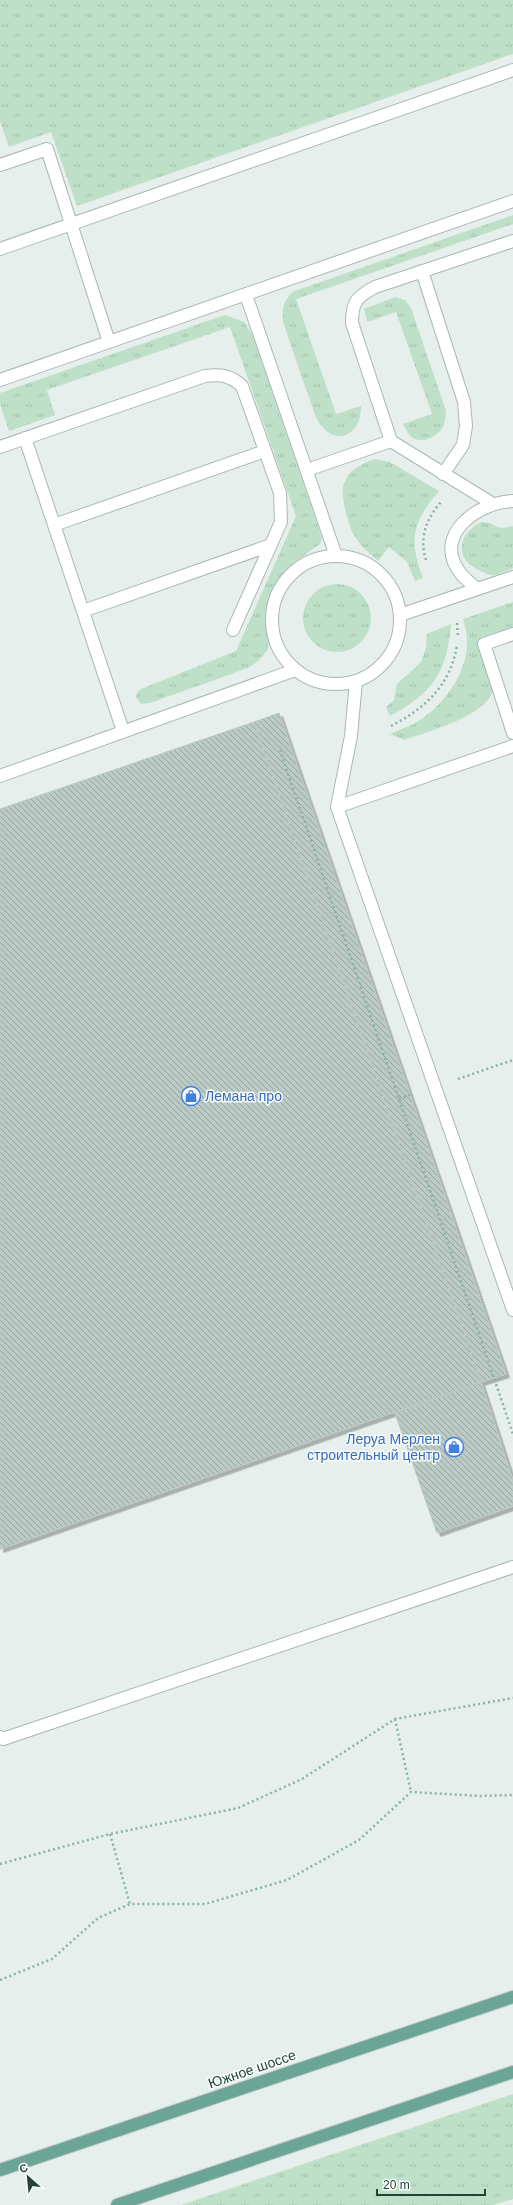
<svg xmlns="http://www.w3.org/2000/svg" width="513" height="2205" font-family="Helvetica,sans-serif">
<style>
.grass{fill:url(#grass-tufts)}
.building{fill:url(#building-back-hatch);stroke:#b8c9c2;filter:url(#shadow)}
.lines{fill:none;stroke-linecap:round;stroke-linejoin:round}
.service-casing{stroke:#a8b8b2;stroke-width:14}
.primary-casing{stroke:#c2cac8;stroke-width:14}
.path{stroke:#86b3a5;stroke-width:2.5;stroke-dasharray:2 3;stroke-linecap:butt}
.service{stroke:#fff;stroke-width:12}
.primary{stroke:#6aa596;stroke-width:12}
.labels{text-anchor:middle;stroke-width:3;stroke-linejoin:round;paint-order:stroke}
.shop-label{font-size:14px;fill:#366cbe;stroke:#f7fbf9;text-anchor:start}
.street-label{font-size:14px;fill:#24423a;stroke:#f7fbf9}
</style>
<defs>
<pattern id="grass-tufts" width="24" height="20" patternUnits="userSpaceOnUse"><rect width="24" height="20" fill="#bfe0c8"/><path d="M3 7l-1-3M5 7V3M7 7l1-3M15 17l-1-3M17 17v-4M19 17l1-3" fill="none" stroke="#a4c1ad"/></pattern>
<pattern id="building-back-hatch" width="6" height="6" patternUnits="userSpaceOnUse"><rect width="6" height="6" fill="#bbcac4"/><path d="M-1 5l2 2M0 0l6 6M5-1l2 2" fill="none" stroke="#98a6a0"/></pattern>
<filter id="shadow"><feDropShadow dx="3.5" dy="3.5" stdDeviation="0" flood-color="#0004"/></filter>
</defs>
<rect width="100%" height="100%" fill="#e6efeb"/>
<path class="grass" d="M0,0H513V54L77,206L51,132L9,147L0,121Z
M513,215V224L296,299L336,414L361,406C362,435 335,449 318,421C313,412 311,401 307,392C299,369 291,346 283,322C282,309 283,302 292,292Z
M395,297L405,300L411,308L446,411C445,415 446,420 444,424C441,434 425,444 415,439C409,436 406,430 403,424L432,414L396,312L367,322L364,309Z
M225,315L244,322L252,334L322,538L320,544L293,563L280,578L272,594L268,610L269,641L267,651L259,660L248,668L150,703L141,704L136,697L137,693L141,689L236,651L296,516L230,327L47,390L55,415L9,431L0,404V393Z
M375,459L390,462L439,491C413,521 408,540 423,578L415,581L407,562L389,547L378,561C372,555 363,549 358,541C352,534 348,522 346,513C338,482 345,470 375,459Z
M482,522C497,522 494,532 513,526V568C507,570 498,575 492,575C489,575 484,573 481,571C453,560 457,533 482,522Z
M303 618a34 34 0 1 1 68 0a34 34 0 1 1-68 0Z
M513,602V630L477,642C481,652 493,679 493,688C492,714 425,733 404,740L390,734C398,730 408,727 415,723C442,708 469,672 467,640C467,633 465,626 463,619Z
M451,624C447,672 433,693 390,716L386,707L394,700L397,684L421,662L426,648L427,634Z
M513,2094V2199L493,2205H181Z"/>
<path class="building" d="M279,713L506,1374L481,1382L254,722Z
M254,722L481,1382L0,1549V809Z
M481,1382L513,1481V1506L437,1533L395,1413Z"/>
<g class="lines">
<defs>
<path id="service" d="M0,165L47,149L109,342
M0,249L513,70
M422,271L464,402L466,426L463,445L443,474
M246,295L336,556
M0,380L513,201
M25,438L123,731
M391,441L352,323C352,301 357,297 375,287L513,241
M0,447L205,376C220,374 230,375 242,386L280,493L281,522L233,630
M307,470L391,441L493,504
M54,525L265,451
M272 620a64 64 0 1 1 128 0a64 64 0 1 1-128 0Z
M477,589C472,584 465,579 461,574C431,536 477,502 513,501
M83,611L271,545
M400,615L513,577
M513,634L484,644L513,733
M356,681L351,736L337,807L513,1310
M0,776L295,670
M337,807L513,746
M0,1737L3,1739L513,1567"/>
<path id="primary" d="M0,2170L513,1997
M117,2205L513,2072"/>
</defs>
<use href="#service" class="service-casing"/>
<use href="#primary" class="primary-casing"/>
<path class="path" d="M426,560C419,538 426,519 441,502
M457,623L458,638
M391,726C426,708 451,684 457,645
M280,750L513,1434
M458,1079L513,1060
M399,1099L412,1094
M395,1719L411,1792
M110,1834L130,1904
M0,1864L110,1834L238,1808L302,1779L395,1719L513,1698
M0,1980L52,1959L98,1918L130,1904H205L287,1880L359,1840L411,1792L480,1796L513,1795"/>
<use href="#service" class="service"/>
<use href="#primary" class="primary"/>
</g>
<defs>
<symbol id="shop-ring" viewBox="-11 -11 22 22"><circle r="9.5" fill="#f7fbf9" stroke="#3f7fe0" stroke-width="1.5"/><path d="M-5-2.5h2.3a2.7 3.5 0 0 1 5.4 0H5L5.5 6h-11ZM-1.5-2.5h3a1.5 2.3 0 0 0-3 0Z" fill="#3f7fe0"/></symbol>
</defs>
<g fill-rule="evenodd">
<use href="#shop-ring" x="180" y="1085" width="22" height="22"/>
<use href="#shop-ring" x="443" y="1436" width="22" height="22"/>
</g>
<g class="labels">
<g class="shop-label">
<text x="205" y="1101">Лемана про</text>
<text x="440" y="1444" text-anchor="end">Леруа Мерлен<tspan x="440" dy="16">строительный центр</tspan></text>
</g>
<g class="street-label">
<text transform="translate(252 2069) rotate(-19)" y="5">Южное шоссе</text>
</g>
</g>
<g transform="translate(28 2177) rotate(333)" stroke="#f7fbf9" stroke-width="3" paint-order="stroke">
<path d="M0-3L7 15L0 10L-7 15Z" fill="#24423a"/>
<text y="-6" font-size="11" font-weight="bold" text-anchor="middle" fill="#24423a">С</text>
</g>
<path d="M377 2189v6h108v-6" fill="none" stroke="#24423a" stroke-width="2"/>
<text x="383" y="2189" font-size="12" fill="#24423a" stroke="#f7fbf9" stroke-width="3" paint-order="stroke">20 m</text>
</svg>
